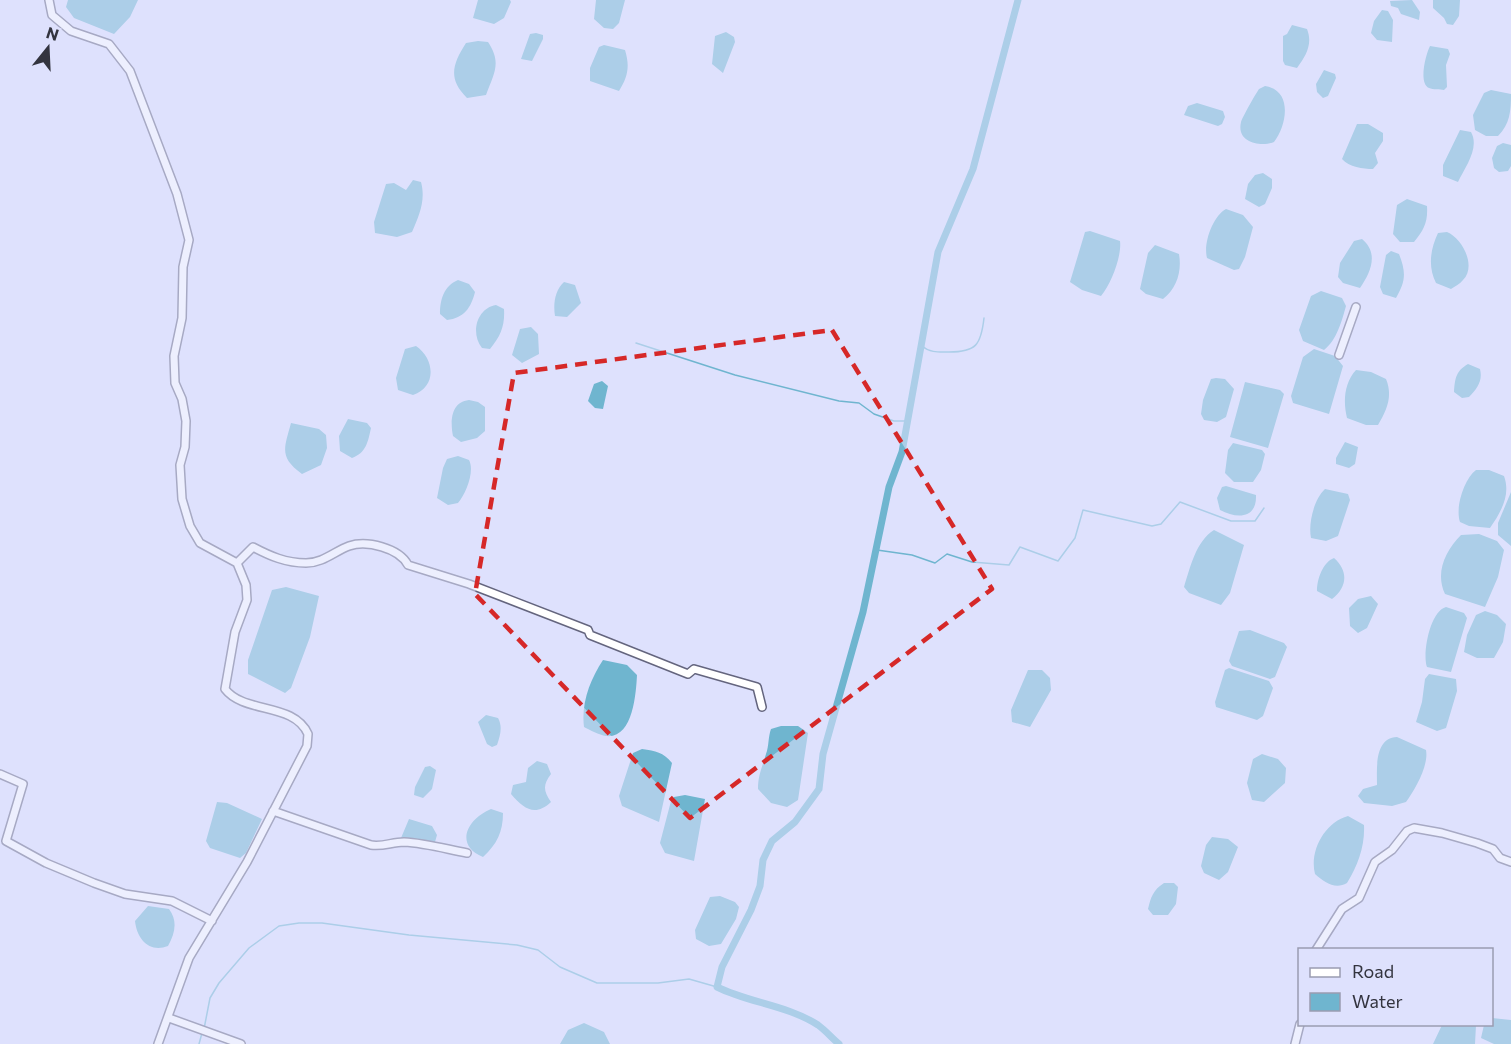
<svg xmlns="http://www.w3.org/2000/svg" width="1511" height="1044" font-family="Commissioner,sans-serif">
<style>
.water{fill:#6fb5cf}
.lines{fill:none;stroke-linecap:round;stroke-linejoin:round}
.stream{stroke:#6fb5cf;stroke-width:1.5}
.canal{stroke:#6fb5cf;stroke-width:7}
.street-casing{stroke:#64657e;stroke-width:10}
.street{stroke:#fff;stroke-width:7}
.marked{fill:none;stroke:#d62828;stroke-width:4.5;stroke-dasharray:12 8;stroke-linejoin:round}
</style>
<rect width="100%" height="100%" fill="#dee1fd"/>
<path class="water" d="M68,0H138L130,17L114,34L74,18L66,7Z
M478,0H510L511,2L504,18L494,24L473,18Z
M596,0H625L619,23L613,29L604,28L594,19Z
M1412,0L1420,12L1419,20L1401,14L1398,8L1391,6L1390,1Z
M1433,0H1460L1459,16L1453,25L1447,24L1444,18L1433,8Z
M1382,10L1388,11L1393,20L1392,42L1377,40L1371,33L1374,21Z
M1292,25L1307,29C1313,44 1306,56 1297,68L1285,65L1283,61V36L1287,34Z
M726,32L734,37L735,42L723,73L712,64L715,36Z
M536,33L543,35V39L532,61L521,59L530,34Z
M478,41L488,42C502,63 494,73 486,95L467,98C448,79 452,65 466,43Z
M604,45L625,50C630,66 628,77 619,91L590,81V68L599,47Z
M1430,46L1448,49L1450,54L1446,65L1447,87L1444,90C1440,89 1433,90 1429,88C1418,83 1426,54 1430,46Z
M1324,70L1335,74L1336,78L1328,96L1323,98L1317,92L1316,84Z
M1265,86C1293,90 1287,125 1274,142C1261,147 1236,143 1241,122C1243,116 1255,95 1259,89Z
M1491,90L1511,94C1511,111 1510,124 1498,136H1486L1475,130L1473,115L1484,93Z
M1197,103L1223,111L1225,117L1222,124L1218,126L1184,115L1188,106Z
M1357,124H1368L1383,133V141L1375,153L1378,163L1373,169C1363,169 1349,167 1342,159Z
M1460,130L1471,132C1480,148 1465,167 1458,182L1443,176V165Z
M1503,143L1511,145V166L1508,171L1499,172L1494,168L1492,158L1497,146Z
M1263,173L1272,179V188L1265,204L1259,207L1245,199L1248,184L1255,175Z
M413,180L421,182C426,200 419,216 412,232L397,237L375,233L374,222L386,184L394,183L406,190Z
M1407,199L1427,206C1428,222 1424,230 1414,242H1400L1393,234L1397,205Z
M1226,209L1243,215L1253,227L1245,257L1239,269L1234,270L1207,258C1203,243 1213,216 1226,209Z
M1090,231L1120,241C1122,256 1111,284 1101,296L1082,290L1070,282L1085,232Z
M1447,232C1462,238 1477,266 1463,280C1460,284 1455,286 1451,289L1436,283C1428,267 1430,250 1438,233Z
M1362,239C1379,253 1371,272 1360,288L1343,283L1338,277L1340,263L1354,241Z
M1155,245L1179,254C1182,271 1177,288 1163,299L1146,294L1140,289L1148,253Z
M1391,251L1399,254C1406,272 1406,281 1396,298L1383,294L1380,287L1386,255Z
M458,280L469,284L475,292C471,308 464,318 447,320L440,314C440,299 444,286 458,280Z
M564,282L575,285L581,303L567,317L555,316C553,304 555,290 564,282Z
M1321,291L1342,298L1346,306C1342,320 1337,340 1324,350L1303,341L1299,330L1311,296Z
M496,305L504,309C505,325 501,336 490,349L482,348C470,333 477,308 496,305Z
M531,327L538,334L539,354L522,363L512,355L520,329Z
M416,346C435,359 437,387 413,395L398,390L396,378L405,349Z
M1314,349L1335,356L1343,366L1329,414L1293,403L1291,396L1303,357Z
M1468,364L1480,369C1483,381 1477,389 1469,397L1462,398L1454,392C1455,378 1456,371 1468,364Z
M1356,370L1371,372L1386,379C1393,396 1387,410 1378,425H1366L1347,418C1343,402 1344,383 1356,370Z
M1216,378L1225,379L1234,389L1226,417L1217,422L1204,420L1201,414L1203,400L1211,379Z
M602,381L608,386L603,409L595,408L588,401L594,384Z
M1245,382L1280,390L1284,394L1268,448L1230,437Z
M469,400L478,402L485,407V431L477,438L461,442L453,436C450,421 451,402 469,400Z
M348,419L367,423L371,428C368,442 366,453 352,458L340,451L339,436Z
M291,423L319,429L326,435L327,448L321,465L302,474C279,457 284,449 291,423Z
M1345,442L1358,447L1355,464L1349,468L1336,464V458Z
M1233,443L1262,450L1265,454L1261,470L1253,482H1234L1225,473L1228,450Z
M458,456L469,460C475,471 466,494 458,503L448,505L437,498L443,468L447,459Z
M1476,470H1489L1504,476C1511,495 1501,512 1490,528L1469,526L1460,522C1455,508 1464,479 1476,470Z
M1226,486L1256,495C1257,519 1237,519 1220,510L1217,498L1222,487Z
M1325,489L1348,494L1350,500L1338,536L1326,541L1311,538C1308,524 1314,499 1325,489Z
M1511,492V546L1498,535V523Z
M1214,530L1244,545L1230,593L1221,605L1189,593L1184,587C1190,568 1196,541 1214,530Z
M1479,534L1497,541L1504,550L1498,577L1485,607L1445,594C1435,573 1445,551 1461,535Z
M1334,558C1349,571 1347,588 1332,599L1317,591C1317,579 1323,562 1334,558Z
M286,587L319,596L310,637L291,688L285,693L248,674V660L272,590Z
M1371,596L1378,604L1367,628L1358,633L1350,626L1349,608L1358,599Z
M1446,607L1464,613L1467,618L1451,672L1427,667C1422,654 1430,611 1446,607Z
M1485,611L1497,615L1506,624L1503,642L1494,658H1477L1464,652L1467,635L1476,615Z
M1250,630L1284,643L1287,647L1275,677L1270,679L1232,666L1229,661L1239,631Z
M603,660L627,665L637,675C636,694 633,739 606,736C599,735 590,730 584,727C581,703 590,680 603,660Z
M1229,668L1269,681L1273,688L1263,716L1257,720L1216,707L1215,702L1225,670Z
M1028,670H1042L1050,678L1051,690L1030,727L1012,722L1011,710Z
M1429,674L1456,679L1457,691L1446,728L1437,731L1416,722L1422,702L1425,679Z
M486,715L498,718C503,727 500,736 497,745L492,747L487,744L478,722Z
M781,726H798L808,733L798,800L787,807L771,803L758,789C758,775 762,768 766,754C769,746 768,737 771,729Z
M1397,737L1426,750C1429,765 1415,790 1406,802L1392,806L1364,803L1358,796L1363,789L1377,785C1377,769 1374,738 1397,737Z
M642,749C656,751 663,752 672,763L659,822L622,806L619,796L633,753Z
M1262,754L1278,759L1286,768L1285,783L1264,802L1252,800L1247,783L1253,759Z
M537,761L547,764L551,774C543,785 543,790 551,802C535,817 524,809 511,794L513,785L526,782L528,768Z
M430,766L436,770L432,789L423,798L414,795L415,787L425,767Z
M685,795L705,799L694,861L665,853L660,843L671,801L674,797Z
M217,802L227,803L262,819L246,853L240,858L210,848L206,841Z
M491,809L503,813C503,832 497,844 483,857C454,845 467,819 491,809Z
M1348,816L1364,825C1365,846 1358,865 1347,883C1335,890 1324,882 1315,874C1309,851 1325,822 1348,816Z
M409,819L432,826L437,835L435,842L428,844L401,838Z
M1212,837L1228,839L1238,847L1228,872L1219,880L1204,873L1201,866L1206,845Z
M1164,883H1174L1178,887L1176,904L1168,915H1153L1148,909C1151,897 1153,890 1164,883Z
M720,896L735,902L739,907L736,919L721,944L709,946L696,939L695,930L710,897Z
M148,906L169,909C178,921 175,933 168,946C150,953 137,940 135,921Z
M1492,1018L1511,1020V1044H1494L1481,1038L1484,1025L1492,1024Z
M584,1023L604,1032L610,1044H560L568,1030Z
M1442,1025H1476L1475,1044H1433Z"/>
<g class="lines">
<path class="stream" d="M636,343L735,375L839,401L859,403L874,414L894,421H907
M922,346C930,353 939,352 949,352C976,352 981,345 984,318
M877,550L912,555L935,563L947,554L972,562L1009,565L1020,547L1058,561L1075,538L1083,510L1152,526L1161,524L1180,502L1231,521H1255L1264,508
M204,1029L210,998L219,983L249,948L279,926L299,923H322L409,935L517,945L538,950L560,967L597,983H658L689,979L717,987
M199,1044L202,1033"/>
<path class="canal" d="M839,1044C832,1038 825,1030 818,1025C787,1005 749,1003 717,987L722,967L751,910L760,886L763,860L772,841L795,822L819,789L823,754L863,612L889,487L902,452L938,252L973,169L1018,0"/>
<defs>
<path id="street" d="M49,0L52,15L71,31L109,44L130,71L177,194L189,240L183,267L182,318L174,356L175,383L182,399L186,421L185,447L180,465L182,499L190,526L200,543L237,563L246,585L247,600L235,632L225,689C244,714 294,702 308,734L307,746L247,862L189,958L158,1044
M1339,355L1356,307
M237,563L253,547C270,556 286,563 306,563C323,563 335,551 349,546C367,540 399,548 408,565L469,584L588,630L590,635L688,674L694,669L757,687L762,707
M0,774L23,784L6,841L46,863L94,883L125,894L172,901L212,921
M273,811L371,845C383,847 392,842 404,842C425,843 446,849 467,853
M1316,950L1342,909L1359,898L1375,862L1392,850L1407,831L1414,828L1442,833L1477,843L1493,849L1500,858L1511,862
M169,1018L241,1044
M1295,1044L1300,1024"/>
</defs>
<use href="#street" class="street-casing"/>
<use href="#street" class="street"/>
</g>
<path d="M0 0H1511V1044H0ZM832,330L992,589L690,818L475,594L514,373Z" fill="#dee1fd" fill-opacity=".55" fill-rule="evenodd"/>
<path class="marked" d="M832,330L992,589L690,818L475,594L514,373Z"/>
<rect x="1298" y="948" width="195" height="78" fill="#dee1fd" stroke="#9a9cb1" stroke-width="1.5"/>
<rect x="1310" y="968" width="30" height="9" fill="#ffffff" stroke="#9a9cb1" stroke-width="1.5"/>
<text x="1352" y="978" font-size="18" fill="#33343f">Road</text>
<rect x="1310" y="993" width="30" height="18" fill="#6fb5cf" stroke="#9a9cb1" stroke-width="1.5"/>
<text x="1352" y="1008" font-size="18" fill="#33343f">Water</text>
<g transform="translate(48 48) rotate(18)" stroke="#dee1fd" stroke-width="4.5" paint-order="stroke">
<path d="M0-4.5L10 22L0 15L-10 22Z" fill="#33343f"/>
<text y="-9" font-size="16" font-weight="bold" text-anchor="middle" fill="#33343f">N</text>
</g>
</svg>
